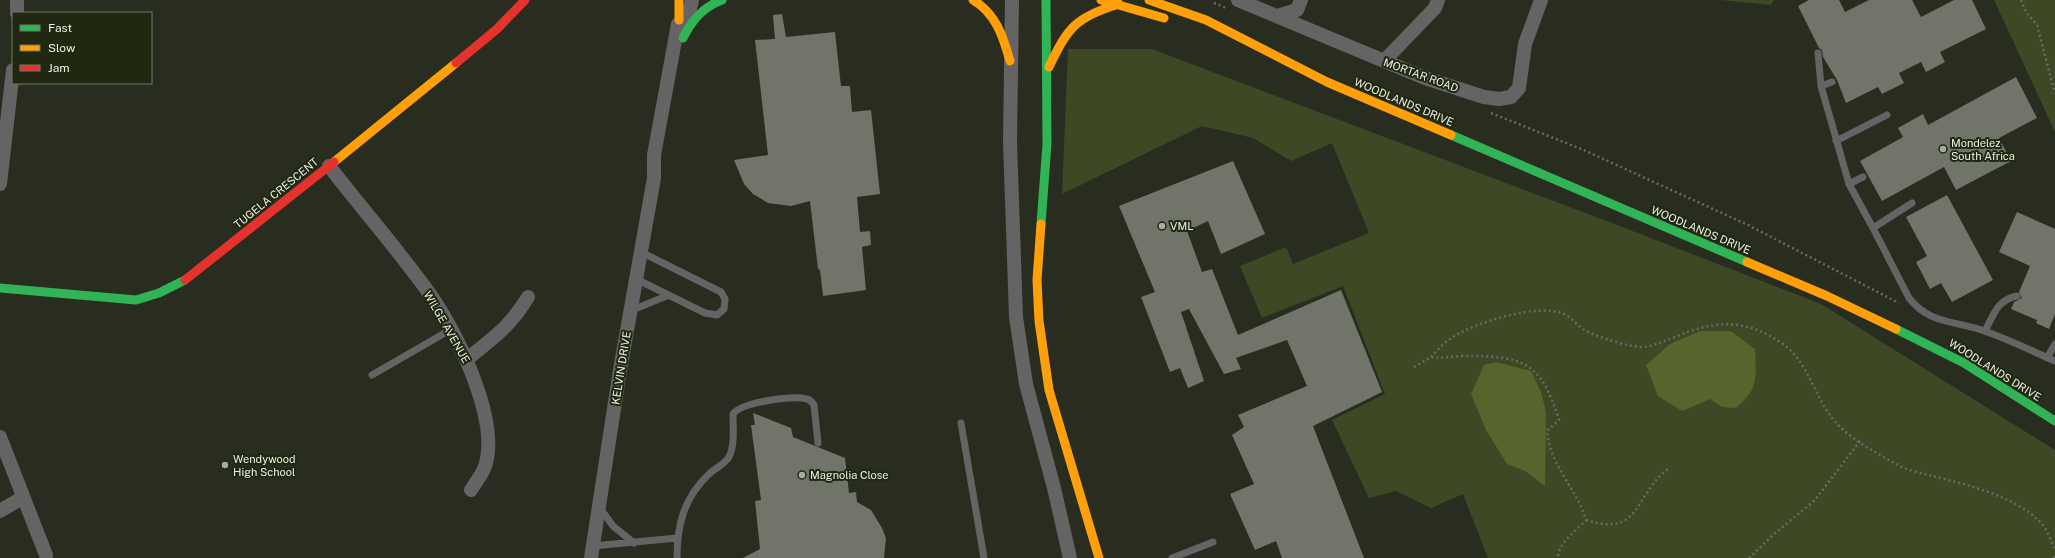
<svg xmlns="http://www.w3.org/2000/svg" width="2055" height="558" font-family="'Public Sans',sans-serif">
<style>
.green{fill:#3e4825}
.water{fill:#55652b}
.building{fill:#707469}
.lines{fill:none;stroke-linecap:round;stroke-linejoin:round}
.path{stroke:#6a6868;stroke-width:2.5;stroke-dasharray:2 3;stroke-linecap:butt}
.lane{stroke:#656364;stroke-width:7}
.street{stroke:#656364;stroke-width:14}
.fast{stroke:#30b455;stroke-width:9}
.slow{stroke:#ff9f0a;stroke-width:9}
.jam{stroke:#e5322d;stroke-width:9}
.poi-dot{fill:#a8ac9f;stroke:#212812;stroke-width:1.5}
.labels{text-anchor:middle;stroke-width:4;stroke-linejoin:round;paint-order:stroke}
.street-label{font-size:11px;fill:#ecf1e3;stroke:#212812}
.poi-label{font-size:11px;fill:#ecf1e3;stroke:#212812;text-anchor:start}
</style>
<rect width="100%" height="100%" fill="#292d20"/>
<path class="green" d="M1721,0H1774L1771,5Z
M1994,0H2055V132Z
M1068,49H1152L1612,223L1821,304L2055,450V558H1488L1463,494L1431,508L1396,491L1369,498L1332,420L1385,394L1343,286L1262,318L1240,266L1286,247L1293,264L1369,233L1332,143L1291,161L1253,138L1202,126L1062,194Z"/>
<path class="water" d="M1700,331H1731L1755,349C1756,377 1759,389 1736,408L1722,407L1710,399L1682,411L1658,396L1646,365L1670,344Z
M1496,362L1531,371L1541,392L1546,412L1545,486L1525,471L1507,464L1486,430L1471,394L1484,365Z"/>
<path class="building" d="M1809,0H1839L1845,12L1869,0H1912L1921,17L1954,0H1972L1986,29L1940,52L1945,62L1926,72L1921,62L1899,73L1904,83L1882,94L1878,87L1846,103L1837,80L1823,57L1822,50L1819,48L1798,6Z
M782,14L786,37L835,32L841,86H850L852,112L871,110L880,194L857,197L860,232L870,231L871,245L862,247L866,290L823,296L820,270L818,269L810,201L791,206L768,203L753,194L744,184L734,160L768,155L755,40L775,39L773,15Z
M2016,77L2037,118L1999,138L2011,161L1956,190L1944,167L1882,201L1860,161L1903,137L1898,128L1923,114L1928,125Z
M1233,161L1265,234L1221,254L1208,221L1187,231L1202,272L1212,269L1238,335L1341,290L1382,392L1313,426L1364,558H1282L1276,541L1255,550L1230,494L1254,484L1232,435L1244,427L1238,415L1307,386L1287,340L1236,358L1241,369L1224,374L1189,309L1181,312L1204,381L1188,388L1180,368L1170,372L1141,297L1155,292L1119,206Z
M1947,195L1993,280L1952,302L1941,283L1930,289L1916,262L1927,256L1906,217Z
M2017,212L2055,229V314L2049,329L2036,323L2037,320L2011,309L2014,302L2022,298L2019,292L2030,266L1999,252Z
M753,413L791,428L793,437L845,458L849,493L856,492L857,502L871,510L882,528L886,538L884,558H743L760,549L755,501L761,500L751,425H755Z"/>
<g class="lines">
<path class="path" d="M2021,0L2026,12L2037,25L2055,94
M1214,3L1226,8
M1491,113L1586,151L1748,225L1899,303
M1431,357C1437,351 1443,343 1450,339C1472,323 1542,301 1566,315C1573,319 1579,327 1586,331C1601,338 1628,347 1643,347C1655,346 1664,341 1675,337C1715,320 1746,318 1783,344C1808,362 1814,395 1832,418C1848,438 1876,453 1898,465C1908,471 1922,473 1933,476C1967,485 2016,496 2041,523C2047,529 2051,541 2055,549
M1414,367L1431,357C1443,359 1453,356 1465,356C1524,356 1541,362 1559,420L1547,431C1549,464 1577,489 1586,520C1576,531 1558,543 1558,558
M1586,520C1642,538 1634,494 1668,469
M1749,558L1773,535L1815,500L1860,441
M2053,558L2055,557"/>
<path class="lane" d="M1818,53L1821,86L1849,184L1873,228L1909,298C1931,326 1957,320 1987,332C2010,340 2032,351 2055,361
M1821,86L1832,82
M1836,141L1887,115
M1849,184L1863,177
M1873,228L1912,203
M636,279L705,313L717,315L724,309L725,299L721,292L641,252
M630,311L669,295
M1985,331C1994,314 1997,300 2017,296
M2047,358L2055,344
M372,375L450,330
M961,423L984,558
M600,508L613,526L634,543
M593,546L677,538
M677,558C677,525 684,498 708,475C714,469 725,464 729,457C735,445 733,427 733,414C742,402 793,395 807,399C811,400 812,402 814,405L818,443
M1172,558L1213,542"/>
<path class="street" d="M1012,0L1010,142L1016,317L1026,384L1054,488L1070,558
M1238,0L1425,78L1484,97L1499,99L1511,97L1519,88L1525,44L1541,0
M17,13V0
M1277,16L1297,10L1301,0
M685,29L692,0
M1384,61L1435,8L1438,0
M329,166C363,210 400,252 432,297C458,335 502,424 484,469C481,476 475,483 471,490
M0,184L13,70
M467,359C493,338 510,327 528,297
M0,437L46,555
M0,511L22,498
M591,558L620,370L654,178V155L678,24"/>
<path class="fast" d="M683,38C692,20 703,7 722,0
M1451,135L1747,262
M1041,224L1047,144L1046,0
M0,288L136,300L159,293L185,280
M1896,329L1964,363L2055,421"/>
<path class="slow" d="M679,0V20
M973,0C996,14 1003,36 1010,61
M1101,0L1164,18
M1149,0L1206,20L1327,82L1451,135
M1049,67C1068,27 1076,17 1119,4
M334,162L456,63
M1041,224L1037,280L1039,321L1049,390L1099,558
M1747,262L1827,296L1896,329"/>
<path class="jam" d="M456,63L497,29L525,0
M185,280L334,162"/>
</g>
<g class="poi-dot">
<circle cx="1943" cy="149" r="4"/>
<circle cx="1162" cy="226" r="4"/>
<circle cx="225" cy="465" r="4"/>
<circle cx="802" cy="475" r="4"/>
</g>
<g class="labels">
<g class="street-label">
<text transform="translate(1421 75) rotate(20)" y="4">MORTAR ROAD</text>
<text transform="translate(1404 102) rotate(23)" y="4">WOODLANDS DRIVE</text>
<text transform="translate(276 193) rotate(-39)" y="4">TUGELA CRESCENT</text>
<text transform="translate(1701 230) rotate(23)" y="4">WOODLANDS DRIVE</text>
<text transform="translate(447 327) rotate(60)" y="4">WILGE AVENUE</text>
<text transform="translate(621 368) rotate(-81)" y="4">KELVIN DRIVE</text>
<text transform="translate(1995 370) rotate(32)" y="4">WOODLANDS DRIVE</text>
</g>
<g class="poi-label">
<text x="1951" y="147">Mondelez<tspan x="1951" dy="13">South Africa</tspan></text>
<text x="1170" y="230">VML</text>
<text x="233" y="463">Wendywood<tspan x="233" dy="13">High School</tspan></text>
<text x="810" y="479">Magnolia Close</text>
</g>
</g>
<rect x="12" y="12" width="140" height="72" fill="#212812" stroke="#727866"/>
<rect x="20" y="25" width="20" height="6" fill="#30b455" stroke="#727866"/>
<text x="48" y="32" font-size="12" fill="#ecf1e3">Fast</text>
<rect x="20" y="45" width="20" height="6" fill="#ff9f0a" stroke="#727866"/>
<text x="48" y="52" font-size="12" fill="#ecf1e3">Slow</text>
<rect x="20" y="65" width="20" height="6" fill="#e5322d" stroke="#727866"/>
<text x="48" y="72" font-size="12" fill="#ecf1e3">Jam</text>
</svg>
